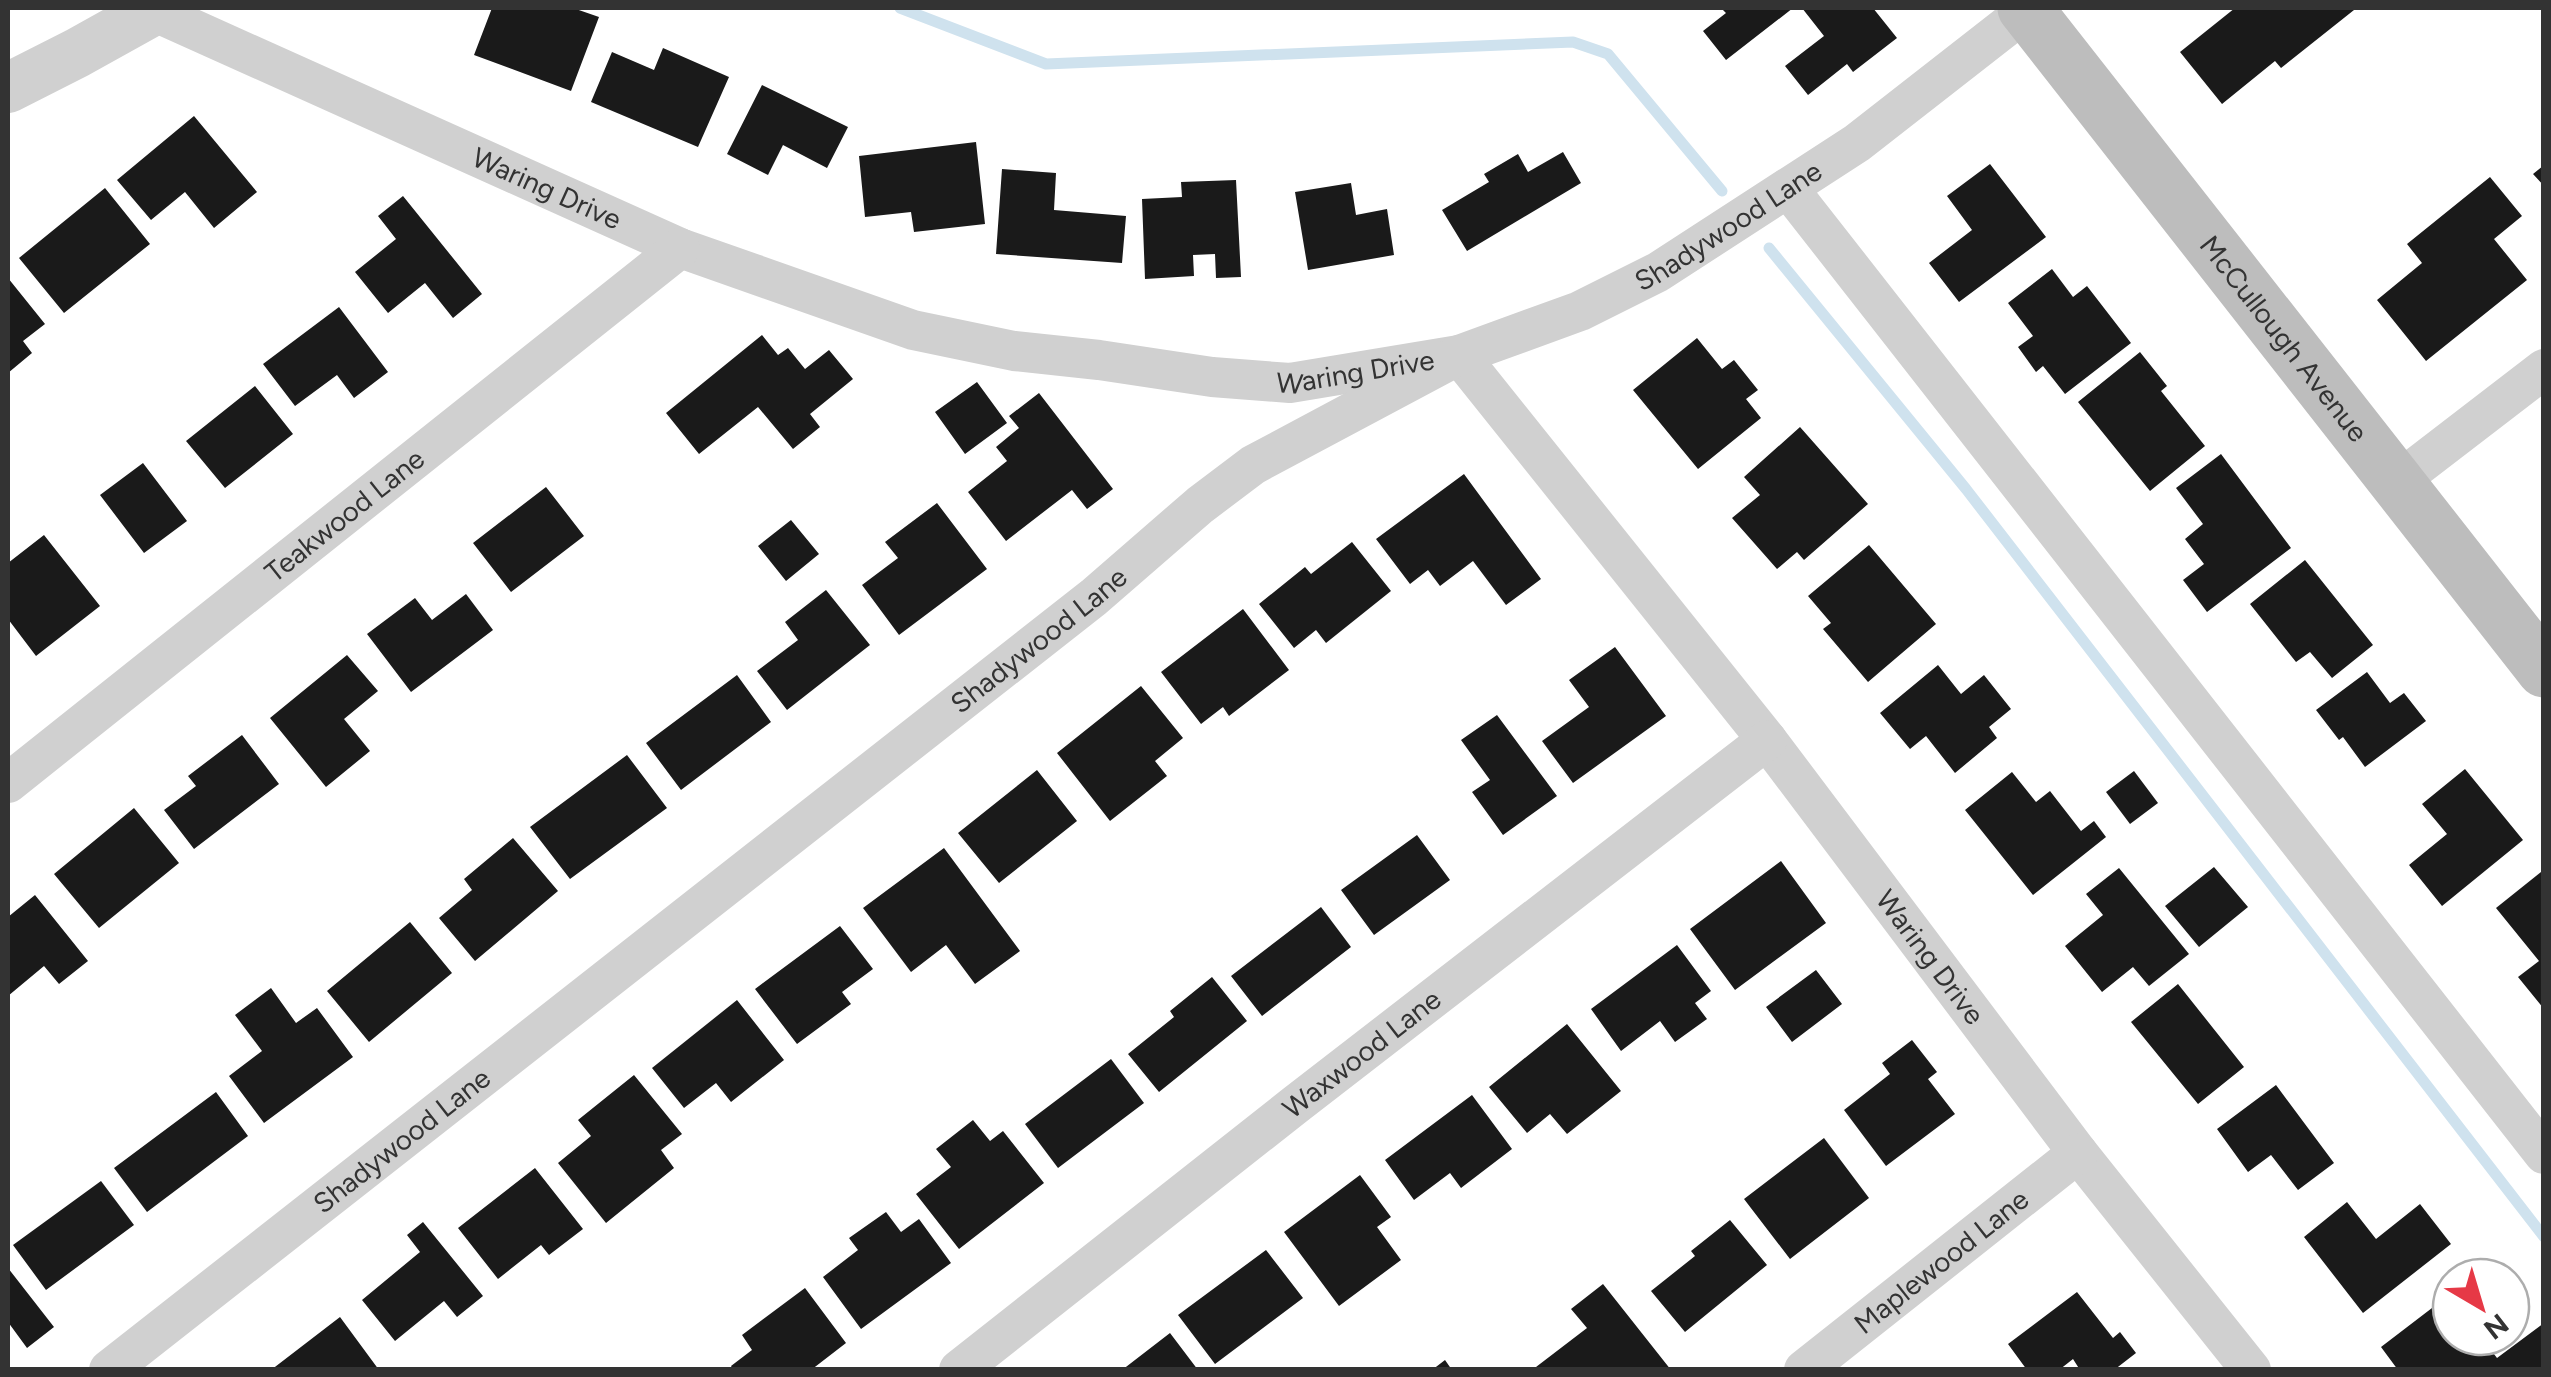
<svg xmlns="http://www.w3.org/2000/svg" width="2551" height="1377" font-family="Figtree,sans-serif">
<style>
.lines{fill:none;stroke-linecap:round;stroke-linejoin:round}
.stream{stroke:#cfe2ee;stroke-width:11}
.building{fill:#1a1a1a}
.minor{stroke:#d0d0d0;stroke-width:40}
.tertiary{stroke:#d0d0d0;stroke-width:50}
.secondary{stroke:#bdbdbd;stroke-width:55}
.labels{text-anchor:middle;stroke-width:10;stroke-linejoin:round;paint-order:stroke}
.street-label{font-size:28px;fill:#333;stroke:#fff}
</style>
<rect width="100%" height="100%" fill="#fff"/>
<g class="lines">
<path class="stream" d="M900,8L1046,64L1573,42L1608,54L1722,191
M1769,248L1966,489L2544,1237"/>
</g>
<path class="building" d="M492,8H573L599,17L571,91L474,55Z
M1721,8H1793L1726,60L1703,31L1726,13Z
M1802,8H1873L1897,38L1853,72L1847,64L1808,95L1785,66L1824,36Z
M2235,8H2352L2354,10L2281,68L2275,61L2222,104L2180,52Z
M663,48L729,77L698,147L591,102L612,52L654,70Z
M762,85L848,127L827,168L783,145L768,175L727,154Z
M194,116L257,192L214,228L185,192L151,220L117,180Z
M976,142L985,224L914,232L911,212L865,217L859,156Z
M1563,152L1581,183L1467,251L1442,210L1489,182L1484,174L1518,154L1528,172Z
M1990,164L2046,237L1959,302L1929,263L1972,230L1947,196Z
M2544,165V186L2533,174Z
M1002,169L1056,173L1054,210L1126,216L1122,263L996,254Z
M2490,177L2522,216L2494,239L2527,280L2426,361L2377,300L2422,263L2407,244Z
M1236,180L1241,277L1216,278L1215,254L1193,255L1194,276L1145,279L1142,199L1182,197L1181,182Z
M1351,183L1356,215L1387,209L1394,255L1308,270L1295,192Z
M105,188L150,244L64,313L19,258Z
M403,196L482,294L453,318L425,283L388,313L355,272L396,239L378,216Z
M2052,269L2073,297L2087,286L2131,343L2065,394L2043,366L2036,372L2018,347L2033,336L2008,303Z
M8,278L45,324L23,341L32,353L8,373Z
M339,307L388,372L354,398L337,375L295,406L263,364Z
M762,335L778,355L788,348L805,369L829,350L853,379L810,414L820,427L793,449L758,407L699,454L666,413Z
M1697,338L1722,369L1734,360L1758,390L1746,399L1761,418L1698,469L1633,390Z
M2140,352L2167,386L2161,391L2205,446L2150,491L2078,402Z
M977,382L1007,423L965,454L935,412Z
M255,386L293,434L225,488L186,441Z
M1039,393L1113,489L1087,509L1072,490L1006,541L968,492L1007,461L996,447L1019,428L1009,416Z
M1800,427L1868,504L1804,560L1797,552L1777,569L1732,518L1760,495L1744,477Z
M2221,454L2291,548L2207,612L2183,580L2204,564L2185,539L2203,524L2176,488Z
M143,463L187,521L144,553L100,495Z
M1464,474L1541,579L1506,605L1473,561L1440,586L1428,570L1410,584L1376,539Z
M546,487L584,536L511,592L473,543Z
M937,503L987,569L899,635L862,585L898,558L885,542Z
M791,520L819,554L786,581L758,546Z
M44,535L100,606L36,656L8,619V563Z
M1352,542L1391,591L1326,643L1316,630L1294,648L1259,604L1305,567L1311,574Z
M1869,545L1936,624L1868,682L1823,629L1831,623L1808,596Z
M2305,560L2373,645L2332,678L2310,652L2296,662L2250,604Z
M826,590L870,645L787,710L757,671L798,640L785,622Z
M466,594L493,630L411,692L367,634L415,598L432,620Z
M1243,609L1289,670L1229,716L1223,707L1201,724L1161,672Z
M1615,647L1666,716L1573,783L1542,741L1589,707L1569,680Z
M347,655L378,691L344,719L370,751L326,787L270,718Z
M1938,665L1961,694L1984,675L2011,709L1989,727L1997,738L1955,773L1926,736L1910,749L1880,713Z
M2367,672L2390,703L2404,693L2426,721L2365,767L2343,737L2339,740L2316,710Z
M737,675L771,722L681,790L646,743Z
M1141,686L1183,738L1155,761L1167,776L1110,821L1057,753Z
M1497,715L1557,796L1503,835L1472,792L1490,780L1461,740Z
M242,735L279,784L194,849L164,810L196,786L188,776Z
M627,755L667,808L570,879L530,827Z
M2465,769L2523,840L2442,906L2409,865L2447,834L2422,804Z
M1037,770L1077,821L999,883L958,833Z
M2134,771L2158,803L2130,824L2106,792Z
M2012,772L2036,802L2050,791L2081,831L2094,821L2106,837L2033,895L1965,810Z
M134,808L179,863L99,928L54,874Z
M1417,835L1450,880L1374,935L1341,890Z
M513,838L558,891L475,961L439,918L472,890L464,879Z
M944,848L1020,951L975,984L946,945L911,972L863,908Z
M1781,861L1826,923L1735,990L1690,929Z
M2214,867L2248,907L2199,947L2165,906Z
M2119,868L2189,954L2149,986L2133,967L2102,992L2065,946L2103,915L2086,894Z
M2541,872L2544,875V1009L2518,977L2539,961L2496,908Z
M35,895L88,961L59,984L44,966L8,996V917Z
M1321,907L1351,947L1262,1016L1231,976Z
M410,922L452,973L369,1042L327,991Z
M840,926L873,969L842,992L851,1004L797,1044L755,989Z
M1677,945L1711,991L1695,1003L1707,1019L1675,1042L1660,1021L1621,1051L1591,1009Z
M1816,970L1842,1004L1792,1042L1766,1007Z
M1212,977L1247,1021L1159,1092L1128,1054L1174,1017L1170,1011Z
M2178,984L2244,1067L2198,1104L2131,1022Z
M271,988L296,1023L317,1008L353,1057L264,1123L229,1076L262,1051L235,1015Z
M737,1000L784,1060L731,1102L716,1083L684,1108L652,1068Z
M1567,1024L1621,1091L1567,1134L1550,1114L1527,1133L1489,1087Z
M1912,1040L1937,1072L1928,1079L1955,1114L1886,1166L1844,1110L1890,1074L1882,1063Z
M1111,1059L1144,1103L1058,1168L1025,1124Z
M634,1075L682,1134L661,1150L674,1168L606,1223L558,1163L591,1136L578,1120Z
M2276,1085L2334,1163L2298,1190L2271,1155L2248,1172L2217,1129Z
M216,1092L248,1136L147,1212L114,1168Z
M1472,1095L1512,1149L1461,1188L1450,1173L1414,1200L1385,1160Z
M973,1120L990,1141L1003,1131L1044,1183L959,1249L916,1194L951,1167L936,1149Z
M1824,1138L1869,1198L1790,1259L1744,1199Z
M535,1168L583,1229L549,1255L541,1245L498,1279L458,1228Z
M1360,1175L1391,1217L1377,1227L1401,1260L1339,1306L1284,1232Z
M101,1181L134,1225L46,1290L13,1245Z
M2347,1202L2376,1239L2420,1204L2451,1244L2363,1313L2304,1237Z
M886,1212L901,1232L919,1219L951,1263L861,1329L823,1277L858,1250L849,1238Z
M1730,1220L1767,1265L1685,1332L1651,1291L1695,1256L1691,1251Z
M423,1222L483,1296L457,1317L444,1301L395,1341L362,1300L420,1252L407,1235Z
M1266,1250L1303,1298L1215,1364L1178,1315Z
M8,1268L54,1327L27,1348L8,1322Z
M1603,1284L1671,1370H1538L1536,1367L1587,1328L1571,1309Z
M805,1288L846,1343L811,1370H733L731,1366L752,1350L742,1335Z
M2077,1292L2113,1338L2120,1332L2136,1353L2114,1370H2080L2073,1359L2059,1370H2027L2008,1344Z
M2449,1295L2451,1298V1337H2481L2497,1358L2544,1323V1370H2398L2381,1347Z
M340,1317L379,1370H271Z
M1170,1333L1198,1370H1122Z
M1445,1360L1452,1370H1432Z"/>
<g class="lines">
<g class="minor">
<path id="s1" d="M153,11L680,248L913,330L1014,351L1099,360L1212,377L1290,383L1459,355L1767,740L2078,1153L2251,1370"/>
<path d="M1788,188L2544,1154"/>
<path d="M2397,482L2544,369"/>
<path id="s2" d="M8,783L680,248"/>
<path id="s3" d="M109,1370L1094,597L1200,505L1253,465L1459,355L1580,311L1658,272L1857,143L2030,8"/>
<path id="s4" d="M959,1370L1295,1105L1767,740"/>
<path id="s5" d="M1804,1370L2078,1153"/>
</g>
<path class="tertiary" d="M8,88L77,53L158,8"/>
<path class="secondary" id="s6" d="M2025,8L2544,670"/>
</g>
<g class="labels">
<g class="street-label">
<text dy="10" stroke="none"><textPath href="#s1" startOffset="432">Waring Drive</textPath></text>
<text dy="10" stroke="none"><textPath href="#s3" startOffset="1992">Shadywood Lane</textPath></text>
<text dy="10" stroke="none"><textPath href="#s6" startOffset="420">McCullough Avenue</textPath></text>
<text dy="10" stroke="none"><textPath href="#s1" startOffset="1272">Waring Drive</textPath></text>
<text dy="10" stroke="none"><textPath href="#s2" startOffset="430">Teakwood Lane</textPath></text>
<text dy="10" stroke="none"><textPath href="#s3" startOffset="1182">Shadywood Lane</textPath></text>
<text dy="10" stroke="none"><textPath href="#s1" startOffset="2142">Waring Drive</textPath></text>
<text dy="10" stroke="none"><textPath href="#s4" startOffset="512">Waxwood Lane</textPath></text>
<text dy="10" stroke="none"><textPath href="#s3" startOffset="372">Shadywood Lane</textPath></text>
<text dy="10" stroke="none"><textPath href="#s5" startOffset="175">Maplewood Lane</textPath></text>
</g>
</g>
<rect width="2551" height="1377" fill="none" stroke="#333333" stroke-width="20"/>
<g transform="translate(2481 1307) rotate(142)"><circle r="48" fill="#ffffff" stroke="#adadad" stroke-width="2.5"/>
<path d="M0-8L18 38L0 25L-18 38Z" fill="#e63946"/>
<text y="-15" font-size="28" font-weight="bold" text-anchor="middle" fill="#333333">N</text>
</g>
</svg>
